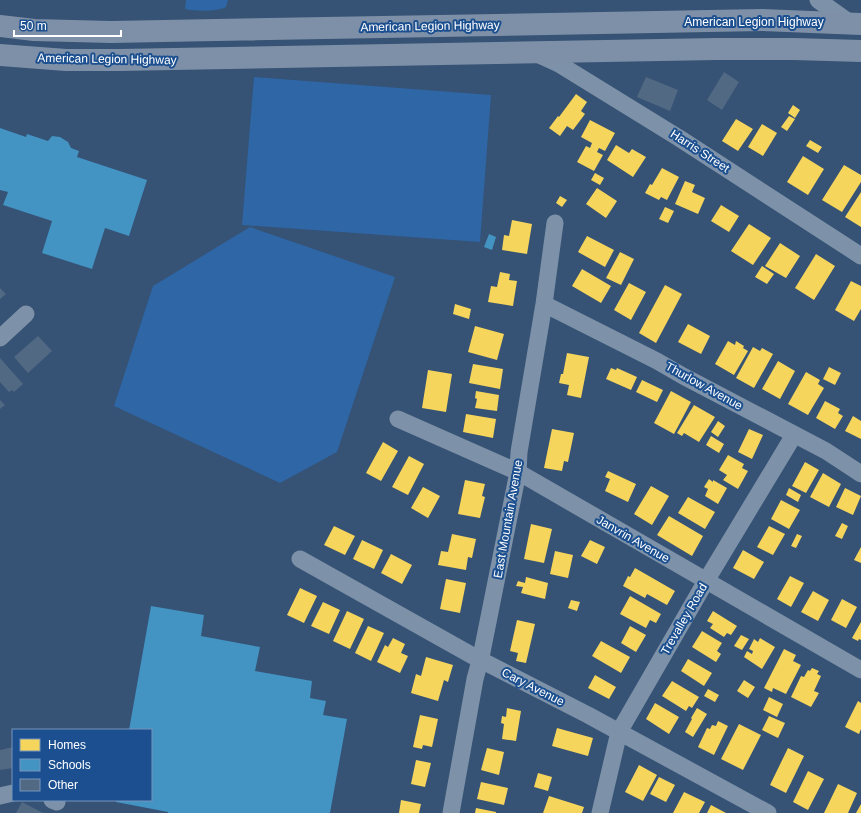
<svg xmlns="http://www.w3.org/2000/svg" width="861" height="813" font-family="Helvetica,sans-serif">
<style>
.green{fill:#2f66a5}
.homes{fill:#f6d55c}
.schools{fill:#4393c3}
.building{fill:#526984}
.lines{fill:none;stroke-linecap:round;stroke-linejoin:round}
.minor{stroke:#7d92a8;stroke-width:17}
.trunk{stroke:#7e90a7;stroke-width:22}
.labels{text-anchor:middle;stroke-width:4;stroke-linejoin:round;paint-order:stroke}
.street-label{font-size:12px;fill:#fff;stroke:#1b4f8f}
</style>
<rect width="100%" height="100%" fill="#365274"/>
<path class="green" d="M186,0H228L226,7C217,12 196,11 185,9Z
M254,77L491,95L480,242L242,225Z
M250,227L395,277L337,452L280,483L114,406L153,286Z"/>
<path class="homes" d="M576,94L587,102L581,111L585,114L573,130L567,126L560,136L549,128L558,116L559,117Z
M793,105L800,110L795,118L788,113Z
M789,116L795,119L787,131L781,127Z
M736,119L753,129L738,151L722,141Z
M590,120L615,133L605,151L599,148L597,152L603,155L594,171L577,162L586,146L590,148L592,143L581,137Z
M762,124L777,133L763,156L748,147Z
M810,140L822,147L818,153L806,146Z
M616,145L629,153L632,149L646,157L633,177L607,160Z
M803,156L824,169L808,195L787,182Z
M844,165L861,175V182L842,212L822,200Z
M662,168L679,177L667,200L661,197L659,200L645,193L650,184L652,185Z
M595,173L604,178L600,185L591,180Z
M685,181L695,185L692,192L705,198L698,214L675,204Z
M597,188L617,201L606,218L586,204Z
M861,192V227L845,217Z
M560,196L567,200L562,207L556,203Z
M721,205L739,216L729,232L711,221Z
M665,207L674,211L668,223L659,219Z
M512,220L532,224L527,254L502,250L504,235L509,236Z
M749,224L771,238L753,265L731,251Z
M587,236L614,250L605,267L578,252Z
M780,243L800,256L786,278L765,266Z
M620,252L634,259L621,285L606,278Z
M816,254L835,266L814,300L795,288Z
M762,266L774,274L767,284L755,277Z
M582,269L611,286L601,303L572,286Z
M500,272L510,274L509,280L517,281L513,306L488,302L491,286L497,287Z
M851,281L861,286V309L854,321L835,310Z
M629,283L646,292L631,320L614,310Z
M665,285L682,294L656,343L639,333Z
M455,304L471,309L469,319L453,314Z
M688,324L710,336L701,354L678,342Z
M475,326L504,334L497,360L468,352Z
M728,341L735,345L736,341L744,346L743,348L748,351L734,375L715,364Z
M753,347L760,351L762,348L773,354L754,388L736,378Z
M567,353L589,357L581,398L567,395L569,385L559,383L561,374H563Z
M778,361L795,371L780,399L762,389Z
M473,364L503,369L500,389L469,383Z
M829,367L841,373L835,385L823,379Z
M611,368L616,370L617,368L637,377L631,390L606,379Z
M428,370L452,374L446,412L422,408Z
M806,372L820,380L818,384L824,388L808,415L788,404Z
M642,380L663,390L657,402L636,392Z
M476,391L499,395L497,411L475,408L477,399L475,398Z
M671,391L691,402L674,434L654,423Z
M825,401L840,409L838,413L843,416L835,429L816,418Z
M694,405L715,417L699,442L684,433L682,436L677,433Z
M466,414L496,419L493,438L463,432Z
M853,416L861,421V439L845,431Z
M718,421L725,426L718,437L711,432Z
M552,429L574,433L568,462L564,461L562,471L544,468Z
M749,429L763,435L752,459L738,452Z
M711,436L724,444L719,453L706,445Z
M383,442L398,451L381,481L366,473Z
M728,455L744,464L742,468L748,471L738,489L723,480L727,475L719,470Z
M409,456L424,464L408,495L392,487Z
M805,462L819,470L806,493L792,486Z
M608,471L636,484L628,502L605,491L610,479L605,477Z
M823,473L841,484L829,507L810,497Z
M709,479L713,482V480L727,488L718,504L705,496L708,489L704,487Z
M465,480L485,484L482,496L485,497L480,518L458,514Z
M651,486L669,496L652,525L634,514Z
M423,487L440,496L428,518L411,508Z
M789,488L801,495L798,502L786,495Z
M845,488L861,496L853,515L836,507Z
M688,497L715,512L705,529L678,513Z
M781,500L800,510L789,529L771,519Z
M669,516L703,536L692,556L657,535Z
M842,523L848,526L842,539L835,536Z
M531,524L552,529L544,563L524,559Z
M334,526L355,536L345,555L324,545Z
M769,526L785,534L773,555L757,547Z
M452,534L476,539L472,558L468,557L466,570L438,565L441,551L448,552Z
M797,534L802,536L796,548L791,546Z
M362,540L383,550L374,569L353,559Z
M590,540L605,547L597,564L581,556Z
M861,547V563L854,560Z
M743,550L764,562L754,579L733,568Z
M555,551L573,555L568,578L550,574Z
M391,554L412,565L402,584L381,573Z
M635,568L675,591L667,605L647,594L645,598L623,586L628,576L630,577Z
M790,576L804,583L791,607L777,599Z
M526,577L548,583L545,599L521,593L523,587L516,586L518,581L525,583Z
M446,579L466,583L460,613L440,609Z
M300,588L317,596L304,623L287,615Z
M813,591L829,600L818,621L801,612Z
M630,596L661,614L656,623L650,620L646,628L620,614Z
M842,599L857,607L846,628L831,620Z
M571,600L580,602L577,611L568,608Z
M323,602L340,610L329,634L311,626Z
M347,611L364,619L350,649L333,641Z
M713,611L737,626L731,635L727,633L724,637L710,628L713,624L707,621Z
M517,620L535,624L526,663L516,661L518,653L510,651Z
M861,622V640L859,639L858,641L852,638Z
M368,626L384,633L371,661L355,653Z
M630,626L646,635L636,652L621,643Z
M702,631L722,643L717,651L721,654L716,662L692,647Z
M741,635L749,639L742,650L734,646Z
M393,638L405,644L401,653L408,656L400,673L377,662L385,645L388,647Z
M760,638L775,647L762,669L744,657L747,651L752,654L753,651L749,649L754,639L758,642Z
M601,641L630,657L621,673L592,656Z
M784,649L796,655L793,661L801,665L786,694L773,688L772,692L764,688Z
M426,657L453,665L448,682L444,680L438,701L411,693L416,674L421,676Z
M688,659L712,673L704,686L681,671Z
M812,668L819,671L817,674L821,676L814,691L819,693L811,707L791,697L801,676L804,677L808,670L810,671Z
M595,675L616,687L609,699L588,688Z
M744,680L755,687L748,698L737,691Z
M672,681L699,697L692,708L689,706L686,711L662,696Z
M708,689L719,695L715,702L704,696Z
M769,697L783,704L777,717L763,710Z
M858,701L861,703V729L859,734L845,727Z
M655,703L679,717L669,734L646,719Z
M507,708L521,711L516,741L502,739L504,724L501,723L502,716L506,717Z
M697,708L707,714L693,737L685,732L692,719L691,718Z
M420,715L438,719L432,747L423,745L422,749L413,747Z
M769,716L785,723L778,738L762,730Z
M718,721L728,726L714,755L698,747L707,728L710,729L712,725L716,726Z
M739,724L761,735L743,770L721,759Z
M557,728L593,738L588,756L552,746Z
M487,748L504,752L499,775L481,770Z
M788,748L804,756L786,793L770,785Z
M416,760L431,763L425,787L411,784Z
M639,765L657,775L643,801L625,792Z
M808,771L824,779L808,810L793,802Z
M538,773L552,777L548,791L534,787Z
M659,777L675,785L666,802L650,794Z
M481,782L508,788L504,805L477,799Z
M838,784L857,793L848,813H824Z
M684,792L705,802L699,813H673Z
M549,796L584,807L582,813H543Z
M401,800L421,804L419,813H399Z
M861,804V813H856Z
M711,805L726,813H707Z
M476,808L496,812V813H475Z"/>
<path class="schools" d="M0,128L26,137L27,134L48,141L52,136L60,137L68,142L71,148L79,151L77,157L147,180L129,236L105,228L92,269L42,253L52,221L3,205L8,192L0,190Z
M489,234L496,237L492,250L484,247Z
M151,606L204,615L201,636L260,647L255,671L312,681L310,698L326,701L323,715L347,719L330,813H168V812L116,802V800H151V730H129Z"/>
<path class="building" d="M724,72L739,82L722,110L707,100Z
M646,77L678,90L670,111L637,97Z
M0,288L6,294L0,299Z
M38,336L52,351L28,373L14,357Z
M0,358L23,384L14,392L12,390L9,392L0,382Z
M0,400L5,405L0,409Z
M13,747V768L0,770V750Z
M22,802L43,813H16Z"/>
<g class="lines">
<path class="minor" d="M818,0L850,23
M535,53L559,64L679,138L861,256
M544,304L657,361L683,376L826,451L861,474
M0,338L26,314
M398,419L518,472L861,670
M300,559L473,656L588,715L768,813
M0,796L13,793
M52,800L57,802
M451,813L475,679L481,657L518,472L519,452L544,304L555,223
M600,813L619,732L706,581L794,435"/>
<path class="trunk" d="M0,26L34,30L111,32L762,20L861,24
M0,55L66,60H119L716,49H794L861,51"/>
</g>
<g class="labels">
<g class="street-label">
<text x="754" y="26">American Legion Highway</text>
<text transform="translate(430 26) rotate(-1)" y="4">American Legion Highway</text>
<text transform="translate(107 59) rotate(1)" y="4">American Legion Highway</text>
<text transform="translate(700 151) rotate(33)" y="4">Harris Street</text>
<text transform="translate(704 386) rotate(29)" y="4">Thurlow Avenue</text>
<text transform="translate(508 519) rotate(-80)" y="4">East Mountain Avenue</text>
<text transform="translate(633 539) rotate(30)" y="4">Janvrin Avenue</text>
<text transform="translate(684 619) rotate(-60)" y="4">Trevalley Road</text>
<text transform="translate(533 687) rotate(27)" y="4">Cary Avenue</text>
</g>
</g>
<rect x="12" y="729" width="140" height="72" fill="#1b4f8f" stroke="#7695bc"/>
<rect x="20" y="739" width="20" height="12" fill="#f6d55c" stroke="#7695bc"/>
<text x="48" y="749" font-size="12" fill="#ffffff">Homes</text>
<rect x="20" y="759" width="20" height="12" fill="#4393c3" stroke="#7695bc"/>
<text x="48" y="769" font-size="12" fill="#ffffff">Schools</text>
<rect x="20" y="779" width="20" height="12" fill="#526984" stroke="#7695bc"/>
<text x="48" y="789" font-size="12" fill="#ffffff">Other</text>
<path d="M14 30v6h107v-6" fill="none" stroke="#ffffff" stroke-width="2"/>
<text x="20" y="30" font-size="12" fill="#ffffff" stroke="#1b4f8f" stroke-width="3" paint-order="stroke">50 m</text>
</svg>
